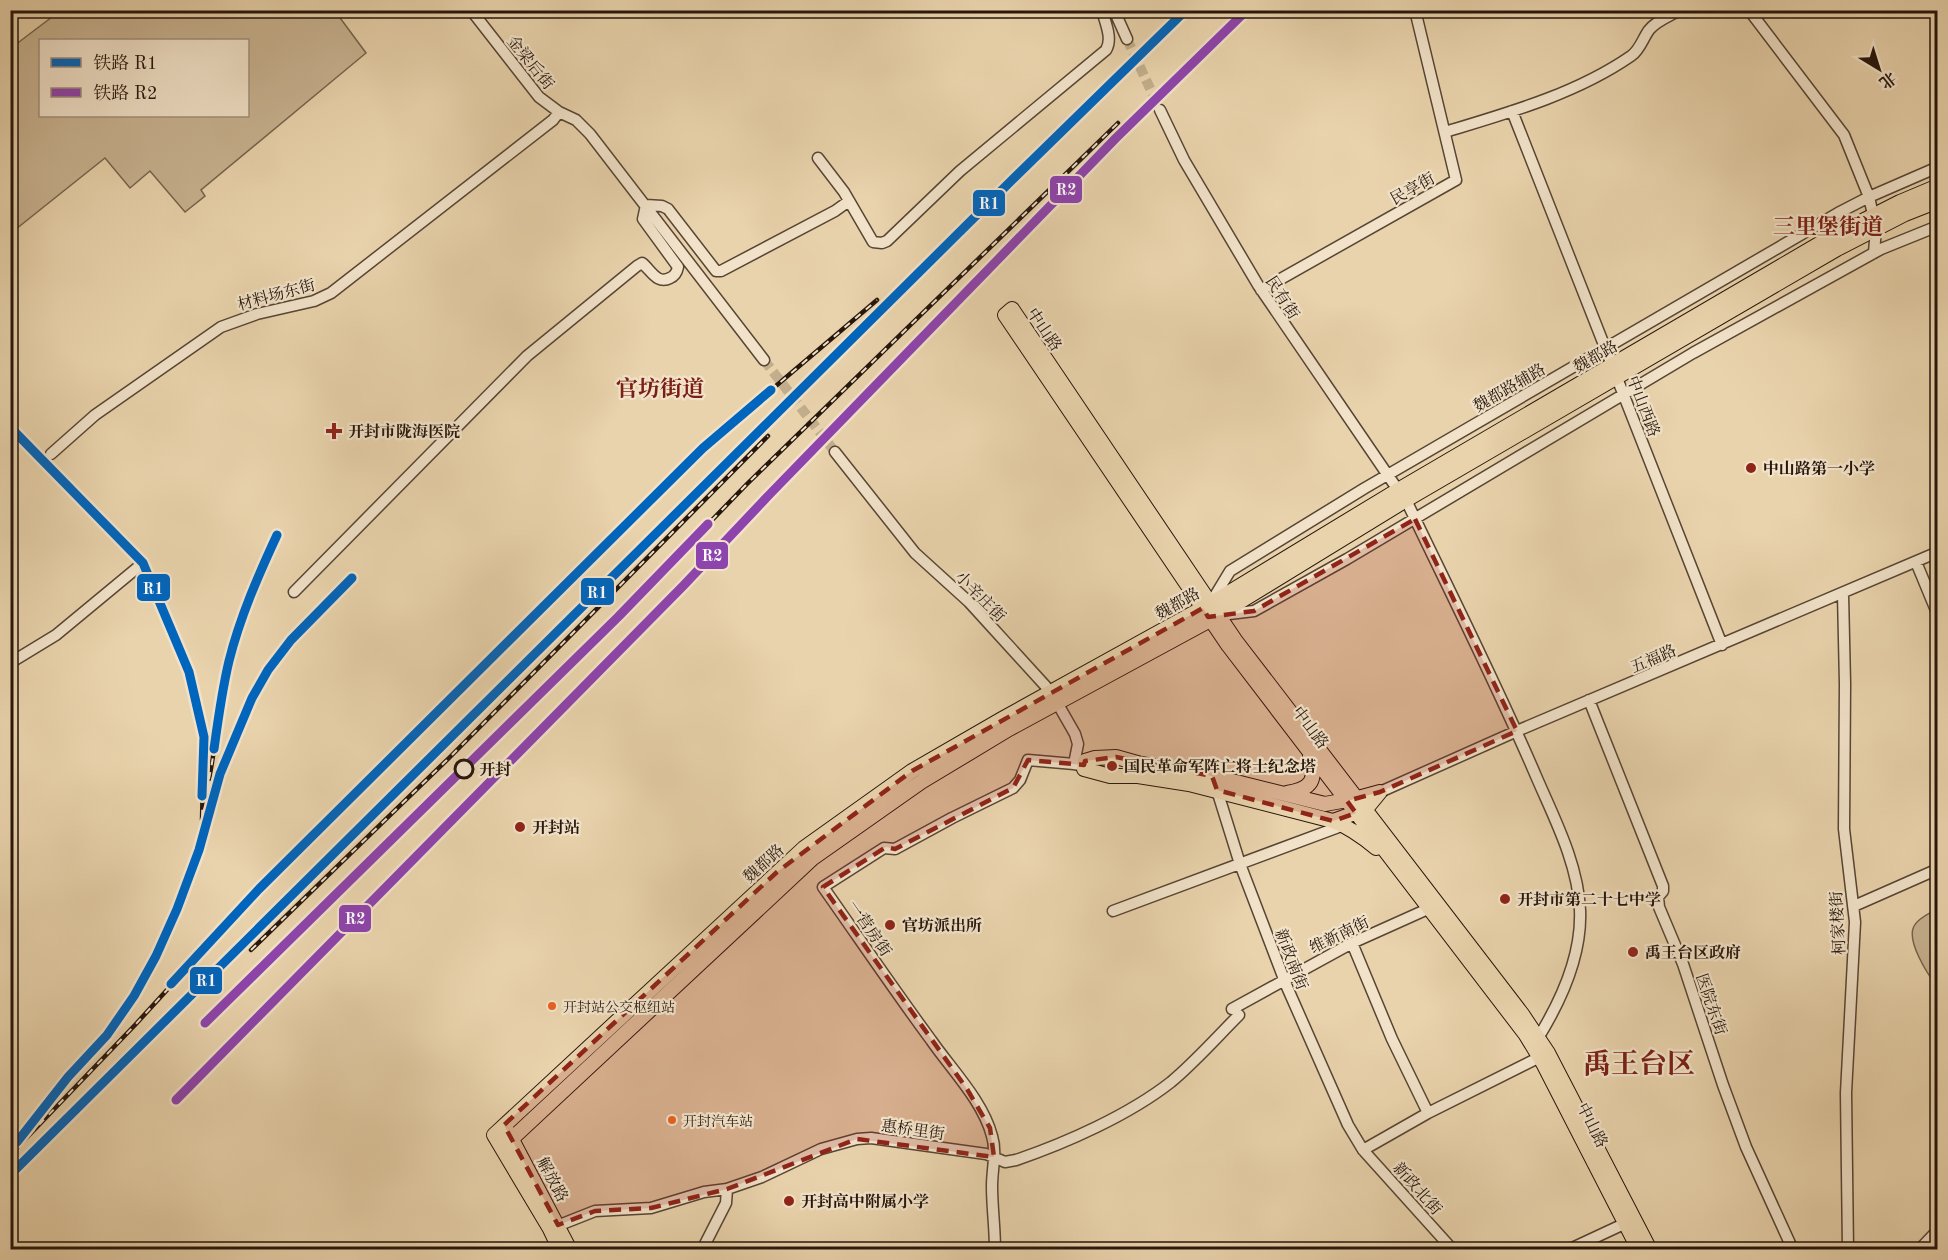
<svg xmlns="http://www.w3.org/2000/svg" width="1948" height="1260" font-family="'Old Standard TT','Noto Serif SC',serif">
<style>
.green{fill:#c8b391;stroke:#77644e;stroke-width:1.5;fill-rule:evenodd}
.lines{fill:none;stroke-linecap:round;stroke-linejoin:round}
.minor-tunnel{stroke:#c2ad8c;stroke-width:10;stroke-dasharray:10 5;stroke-linecap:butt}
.minor-casing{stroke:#574534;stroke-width:13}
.major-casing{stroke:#26160c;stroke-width:16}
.minor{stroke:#f1e2c9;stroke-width:10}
.major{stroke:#e9d3ac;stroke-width:14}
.rail-casing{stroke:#26160c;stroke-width:4.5}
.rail{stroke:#f1e2c9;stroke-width:2;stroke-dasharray:7;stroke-linecap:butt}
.rail-1-casing{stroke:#f1e2c9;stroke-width:14}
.rail-2-casing{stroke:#f1e2c9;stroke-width:14}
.rail-1{stroke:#0065bd;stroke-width:9}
.rail-2{stroke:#8e44ad;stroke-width:9}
.marked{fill:#8f2418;fill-opacity:0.2;stroke:#8f2418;stroke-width:4.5;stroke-dasharray:12 8;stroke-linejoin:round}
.poi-dot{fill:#8f2418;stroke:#f1e2c9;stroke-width:2}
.stop-dot{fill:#f1e2c9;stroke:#26160c;stroke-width:3}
.bus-dot{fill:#e86121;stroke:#f1e2c9;stroke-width:2}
.labels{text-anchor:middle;stroke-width:4.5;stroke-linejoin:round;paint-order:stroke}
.bus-label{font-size:14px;fill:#26160c;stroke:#f1e2c9;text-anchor:start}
.street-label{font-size:16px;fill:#26160c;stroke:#f1e2c9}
.poi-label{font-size:16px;font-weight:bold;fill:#26160c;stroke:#f1e2c9;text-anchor:start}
.stop-label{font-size:16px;font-weight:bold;fill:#26160c;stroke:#f1e2c9;text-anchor:start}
.district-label{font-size:22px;font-weight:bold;fill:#7a1f14;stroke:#f1e2c9}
.town-label{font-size:28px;font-weight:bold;fill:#7a1f14;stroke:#f1e2c9}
.line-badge{stroke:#f1e2c9;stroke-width:2}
.badge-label{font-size:16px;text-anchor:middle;font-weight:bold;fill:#fff}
</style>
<rect width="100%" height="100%" fill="#e9d3ac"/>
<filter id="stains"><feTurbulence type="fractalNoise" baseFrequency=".00333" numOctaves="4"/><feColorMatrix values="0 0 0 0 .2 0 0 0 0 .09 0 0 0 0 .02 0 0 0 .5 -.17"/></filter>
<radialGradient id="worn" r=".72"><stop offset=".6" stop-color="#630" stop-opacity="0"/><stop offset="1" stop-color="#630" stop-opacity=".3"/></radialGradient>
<path class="green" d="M60,11H335L366,53L201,190L205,196L185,212L150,171L130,188L105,158L11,233V48ZM40,40H248V116H40Z
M1937,909V986C1928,975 1906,941 1914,926C1918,918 1930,913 1937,909Z"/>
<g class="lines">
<path class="minor-tunnel" d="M1127,39L1160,110
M764,360L835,452"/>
<defs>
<path id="minor" d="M471,10L539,97L559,112L576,120L590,134L764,360
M1114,10L1127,39
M1749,10L1844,135L1869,197L1876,228L1874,253
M1160,110L1184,160L1258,285L1398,490
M1512,111L1722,645
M1445,132C1508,113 1576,94 1631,56C1640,50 1643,38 1649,30C1657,20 1670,16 1680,10
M818,158L844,192L873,242L882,243L887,241L960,171L1106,50C1113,38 1105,23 1102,10
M646,205L662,206L668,209L716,271H721L835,211L849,201
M1261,290L1456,180L1415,10
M835,452L915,553L969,602L1051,692L1075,734L1078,744L1074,764L1080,765
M51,454L95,415L221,327L257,314L314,301L331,293L553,120L559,112
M1406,500C1450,592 1496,683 1536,776C1554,818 1578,863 1580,910C1582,955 1561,1001 1538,1038
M1916,562L1938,615
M294,592L527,356L637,266L642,263C651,270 657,285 670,278C675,276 677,272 678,267L643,219L646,205
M1843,594L1845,684L1844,829L1855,922L1846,1093L1848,1250
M1210,604L1230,571L1365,488L1838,213L1869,197L1938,167
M1221,615L1254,611L1347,559L1693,353L1881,249L1938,226
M10,663L56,635L143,563
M1589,700L1663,886V891L1658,897L1659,907L1683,964L1723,1085L1746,1147L1793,1250
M1216,787L1240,864L1287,987L1348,1125L1363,1150L1453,1250
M1380,792L1517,731L1938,552
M1854,906L1938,869
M1113,911L1344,825
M1352,943L1392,1039L1428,1113
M1232,1009L1352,943L1430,908
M1363,1150L1428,1113L1540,1057
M552,1228L595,1211L651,1208L704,1192L727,1189L762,1177L821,1149L857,1139L871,1138L986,1154L1005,1162L1016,1160C1066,1143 1129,1115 1171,1082C1195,1062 1217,1037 1239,1015
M702,1250L726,1203L727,1189
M995,1250C995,1228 992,1207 992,1186C992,1169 997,1152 992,1136C983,1101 951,1069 931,1040C894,990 859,938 823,887L884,848L895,849L952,818L1013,788L1020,780L1028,760L1074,764
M1568,1250L1626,1223
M1919,1250L1938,1230"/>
<path id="major" d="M1116,757L1141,764L1212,776L1325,804L1358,798L1380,792L1366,809L1333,821L1189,784L1138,776H1110L1084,769L1085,761L1095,758Z
M1287,793C1312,789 1317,780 1310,756
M1333,821C1349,827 1363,837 1376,848
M508,1132L570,1250
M502,1148L813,858L921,782L1009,729L1210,620L1406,500L1837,249L1905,214L1938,201
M560,1250L550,1229L494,1135L804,848L912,771L1002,719L1210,604L1398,490L1831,237L1900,202L1938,186
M1639,1250L1543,1063L1526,1035L1228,645L1005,315L1012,309L1235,640L1522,1014L1548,1053L1650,1250"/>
</defs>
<use href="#minor" class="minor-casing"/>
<use href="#major" class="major-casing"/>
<use href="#minor" class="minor"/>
<use href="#major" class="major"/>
<defs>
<path id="rail" d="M10,427L143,563L189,672L204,737L202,820
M209,779C217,740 219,699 229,660C240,617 258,576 277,535
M251,950L450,757L768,436
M205,1023L618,617L747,484L1118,123
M176,1100L684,585L769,495L1116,138L1247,10
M37,1116L68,1077L118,1021L156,956L177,909L199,850L220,774L252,698L268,670L291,640L352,578
M10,1155L135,1025L259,889L703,448L877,300
M10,1175L1012,180L1186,10"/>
</defs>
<use href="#rail" class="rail-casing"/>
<use href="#rail" class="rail"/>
<defs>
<path id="rail-1" d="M10,427L143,563L189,672L204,737L202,796
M214,749C218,720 222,690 229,661C240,617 258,576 277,535
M171,984L259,889L703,448L771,390
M17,1142L68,1077L107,1035L134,996L156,956L177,909L199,850L220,774L252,698L268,670L291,640L352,578
M10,1175L1012,180L1186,10"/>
<path id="rail-2" d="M205,1023L618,617L708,524
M176,1100L684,585L769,495L1116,138L1247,10"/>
</defs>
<use href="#rail-1" class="rail-1-casing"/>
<use href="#rail-2" class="rail-2-casing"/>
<use href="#rail-1" class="rail-1"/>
<use href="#rail-2" class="rail-2"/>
</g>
<path class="marked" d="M1415,519L1517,731L1380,792L1347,801L1356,813L1333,821L1217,790L1212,776L1116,757L1085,761L1084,765L1028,760L1013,788L895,849L886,847L823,887L967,1089L990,1128L994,1157L857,1139L727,1189L651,1208L595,1211L558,1225L504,1125L777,872L912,771L1203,608L1208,617L1254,611Z"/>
<g class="poi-dot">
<path d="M331 422h6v6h6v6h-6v6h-6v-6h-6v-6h6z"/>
<circle cx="1751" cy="468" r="6"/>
<circle cx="1112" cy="766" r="6"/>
<circle cx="520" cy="827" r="6"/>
<circle cx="1505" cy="899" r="6"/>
<circle cx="890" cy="925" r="6"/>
<circle cx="1633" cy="952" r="6"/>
<circle cx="789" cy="1201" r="6"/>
</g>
<circle class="stop-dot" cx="464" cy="769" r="9"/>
<g class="bus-dot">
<circle cx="552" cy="1006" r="5"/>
<circle cx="672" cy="1120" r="5"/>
</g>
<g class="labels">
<g class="bus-label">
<text x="563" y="1012">开封站公交枢纽站</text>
<text x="683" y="1126">开封汽车站</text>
</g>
<g class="street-label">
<text transform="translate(531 62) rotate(51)" y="6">金梁后街</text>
<text transform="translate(1412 188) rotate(-29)" y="6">民享街</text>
<text transform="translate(276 294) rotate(-15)" y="6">材料场东街</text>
<text transform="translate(1283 297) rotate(57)" y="6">民有街</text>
<text transform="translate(1045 329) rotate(56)" y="6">中山路</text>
<text transform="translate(1595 356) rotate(-30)" y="6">魏都路</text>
<text transform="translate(1509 387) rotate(-30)" y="6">魏都路辅路</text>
<text transform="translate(1644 406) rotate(69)" y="6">中山西路</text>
<text transform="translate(981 596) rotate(45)" y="6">小辛庄街</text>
<text transform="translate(1177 603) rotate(-29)" y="6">魏都路</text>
<text transform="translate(1653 658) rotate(-23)" y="6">五福路</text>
<text transform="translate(1311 727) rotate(53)" y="6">中山路</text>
<text transform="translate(763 863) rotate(-42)" y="6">魏都路</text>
<text transform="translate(1837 923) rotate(-93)" y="6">柯家楼街</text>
<text transform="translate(870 928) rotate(55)" y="6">一营房街</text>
<text transform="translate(1339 934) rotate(-26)" y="6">维新南街</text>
<text transform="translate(1292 959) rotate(69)" y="6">新政南街</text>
<text transform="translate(1712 1004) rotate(71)" y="6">医院东街</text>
<text transform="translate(1593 1125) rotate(63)" y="6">中山路</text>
<text transform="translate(913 1129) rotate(8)" y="6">惠桥里街</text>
<text transform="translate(553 1179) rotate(62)" y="6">解放路</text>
<text transform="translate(1418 1188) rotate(48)" y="6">新政北街</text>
</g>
<g class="poi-label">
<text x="348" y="437">开封市陇海医院</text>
<text x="1763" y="474">中山路第一小学</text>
<text x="1124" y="772">国民革命军阵亡将士纪念塔</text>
<text x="532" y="833">开封站</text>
<text x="1517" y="905">开封市第二十七中学</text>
<text x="902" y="931">官坊派出所</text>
<text x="1645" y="958">禹王台区政府</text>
<text x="801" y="1207">开封高中附属小学</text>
</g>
<g class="stop-label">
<text x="479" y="775">开封</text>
</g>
<g class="district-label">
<text x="1828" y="234">三里堡街道</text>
<text x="660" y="396">官坊街道</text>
</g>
<g class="town-label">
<text x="1639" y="1073">禹王台区</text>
</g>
</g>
<g class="line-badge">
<rect x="1049" y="175" width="34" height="29" rx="6" fill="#8e44ad"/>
<rect x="972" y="189" width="34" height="28" rx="6" fill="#0065bd"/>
<rect x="695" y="541" width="34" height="29" rx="6" fill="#8e44ad"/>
<rect x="136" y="573" width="35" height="29" rx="6" fill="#0065bd"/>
<rect x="580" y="577" width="35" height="29" rx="6" fill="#0065bd"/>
<rect x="338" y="904" width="34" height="29" rx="6" fill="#8e44ad"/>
<rect x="189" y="966" width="34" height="29" rx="6" fill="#0065bd"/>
</g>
<g class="badge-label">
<text x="1066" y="195">R2</text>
<text x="989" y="209">R1</text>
<text x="712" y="561">R2</text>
<text x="153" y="594">R1</text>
<text x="597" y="598">R1</text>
<text x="355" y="924">R2</text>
<text x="206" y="986">R1</text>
</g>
<rect width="1948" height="1260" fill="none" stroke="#e9d3ac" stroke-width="36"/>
<rect x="12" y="12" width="1924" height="1236" fill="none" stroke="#26160c" stroke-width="3"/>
<rect x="18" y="18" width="1912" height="1224" fill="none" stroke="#26160c" stroke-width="1.5"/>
<rect x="39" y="39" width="210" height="78" fill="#f1e2c9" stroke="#a0907d" stroke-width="1.5"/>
<rect x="51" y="58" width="30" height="9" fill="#0065bd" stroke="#a0907d" stroke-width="1.5"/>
<text x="93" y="69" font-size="18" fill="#26160c">铁路 R1</text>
<rect x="51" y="88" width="30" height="9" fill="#8e44ad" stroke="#a0907d" stroke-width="1.5"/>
<text x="93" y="99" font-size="18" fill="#26160c">铁路 R2</text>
<g transform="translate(1879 69) rotate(142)" stroke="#f1e2c9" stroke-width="4.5" paint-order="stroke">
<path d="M0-4.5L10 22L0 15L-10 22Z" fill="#26160c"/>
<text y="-9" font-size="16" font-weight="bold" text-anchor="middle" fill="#26160c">北</text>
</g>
<rect width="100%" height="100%" filter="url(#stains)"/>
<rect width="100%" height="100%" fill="url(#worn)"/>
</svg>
